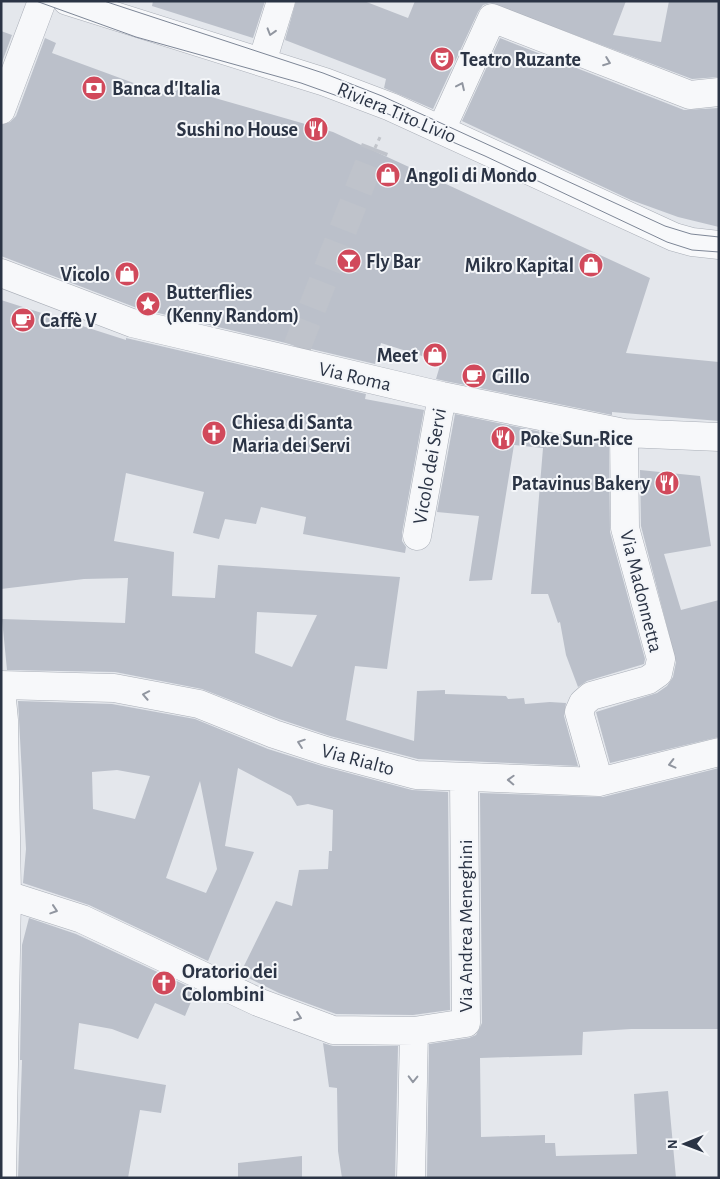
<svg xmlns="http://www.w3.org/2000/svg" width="720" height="1179" font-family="'Alegreya Sans',sans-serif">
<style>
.building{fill:#bbc0ca;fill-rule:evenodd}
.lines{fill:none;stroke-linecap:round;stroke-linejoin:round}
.street-tunnel{stroke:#bfc3cb;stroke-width:28;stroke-dasharray:28 14;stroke-linecap:butt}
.street-casing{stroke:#a9aeb7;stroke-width:29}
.path{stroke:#c2c5cb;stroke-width:3;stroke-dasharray:4 4;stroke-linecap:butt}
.street{stroke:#f7f8fa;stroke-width:28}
.tram{stroke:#7d8696;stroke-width:1}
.oneway{stroke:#9196a0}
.labels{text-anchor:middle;stroke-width:4;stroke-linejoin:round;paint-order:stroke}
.poi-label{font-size:20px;font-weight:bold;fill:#2b3445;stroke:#f4f6f9;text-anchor:start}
.street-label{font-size:20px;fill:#2b3445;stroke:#f4f6f9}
</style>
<rect width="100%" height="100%" fill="#e4e7ec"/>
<path class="building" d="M153,1H265L253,38L152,6Z
M296,1H364L408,18L415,1H626L613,35L661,42L669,1H719V77L692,79L490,3L483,5L478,12L433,109L384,88L386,79L285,40Z
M1,31L12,35L1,65Z
M45,38L56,43L52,53L169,96L180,88L333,132L650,278L626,353L719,362V421L612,412V415L445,381L436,379L441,362L381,343L375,364L137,308L1,256V125L10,122L16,116Z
M500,38L684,110L719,108V227L678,217L631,200L462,121Z
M1,300L126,340V338L366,394L365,399L424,410L402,533V541L406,547L405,553L303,534L306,517L261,507L256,524L225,519L219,539L193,533L204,492L126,473L114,541L174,552L172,596L215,598L218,565L400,577L387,669L355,666L346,720L414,741L417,691L445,690V694L506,696L508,699L524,698L525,704L550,702L566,703L564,716L578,766L418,759L330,736L279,719L202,689L115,672L7,670L2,619L125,623L128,578L84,579L1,589ZM257,612L317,615L292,667L255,653Z
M455,414L609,446L610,532L645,659L644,664L587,681L578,687L566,655L560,622L558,623L548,594H531L543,448L514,445L492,580L469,581L479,516L437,512Z
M640,470L700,476L711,546L664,554L681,610L719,600V737L610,763L596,712L657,693L667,686L673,677L676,662L641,526Z
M18,701L112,704L195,719L268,749L322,766L412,790L448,792L450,1010L413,1015L336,1014L279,993L240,974L276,901L292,906L299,870L328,869L329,851H332L333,810L308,804L297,806L291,796L238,768L225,846L254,852L208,961L89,905L23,883L26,849ZM117,770L150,776L135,819L93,809L92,772ZM200,781L217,869L206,893L166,878Z
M719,768V1029H631L583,1032L582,1055L480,1058L481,1137L545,1135V1143H555L556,1156L637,1154L634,1094L668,1091L676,1178H427L429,1044L469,1038L476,1035L482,1023L480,793L603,797Z
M29,918L76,934L196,990L185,1016L155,1003L138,1039L112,1029L79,1023L74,1069L166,1085L161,1113L140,1110L128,1178H18L22,1060H20L22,945Z
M323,1043L333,1046H398L395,1178H342L338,1151L337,1088L329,1087Z
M302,1156V1178H238V1163Z"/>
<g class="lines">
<path class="street-tunnel" d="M297,347L375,148"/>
<defs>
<path id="street" d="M67,1L325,82L391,107L674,237L692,242L719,245
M262,62L281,1
M1,110L42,1
M441,130L492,18L690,95L719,92
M1,273L132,323L442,396L624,433L719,437
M417,536L442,396
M1,685L114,688L199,704L274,734L326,751L416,775L599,782L719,752
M1,689L4,720L7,895L2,1178
M599,782L579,712L583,703L591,696L648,680L658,673L661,659L625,528L624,433
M7,895L82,919L258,1002L333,1030L414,1031L466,1023L464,778
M411,1178L414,1031"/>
</defs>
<use href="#street" class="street-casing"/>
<path class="path" d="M375,148L381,135"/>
<use href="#street" class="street"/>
<path class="tram" d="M36,1L136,37L301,83L388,114L485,156L667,242L692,250L719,252
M104,1L323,73L382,96L665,226L691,234L719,237"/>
</g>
<defs><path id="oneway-chevron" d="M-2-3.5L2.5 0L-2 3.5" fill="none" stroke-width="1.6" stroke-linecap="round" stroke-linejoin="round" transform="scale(1.25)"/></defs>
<g class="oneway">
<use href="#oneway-chevron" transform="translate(271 32) rotate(107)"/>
<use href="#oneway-chevron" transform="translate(607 62) rotate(21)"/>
<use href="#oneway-chevron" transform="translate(461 86) rotate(-65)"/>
<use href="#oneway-chevron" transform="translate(146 695) rotate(-169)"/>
<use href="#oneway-chevron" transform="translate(301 743) rotate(-161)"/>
<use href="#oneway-chevron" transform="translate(672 764) rotate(166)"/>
<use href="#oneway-chevron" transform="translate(511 780) rotate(-178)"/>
<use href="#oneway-chevron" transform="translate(54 910) rotate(18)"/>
<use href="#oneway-chevron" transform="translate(298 1017) rotate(20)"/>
<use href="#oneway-chevron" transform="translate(413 1079) rotate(91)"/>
</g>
<defs>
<symbol id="theatre-disc" viewBox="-11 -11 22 22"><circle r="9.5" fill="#d1495b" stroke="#f4f6f9"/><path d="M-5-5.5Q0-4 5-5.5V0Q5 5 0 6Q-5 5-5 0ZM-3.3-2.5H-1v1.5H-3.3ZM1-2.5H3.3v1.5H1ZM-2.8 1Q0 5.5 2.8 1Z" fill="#fff"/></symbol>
<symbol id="bank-disc" viewBox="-11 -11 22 22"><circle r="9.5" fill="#d1495b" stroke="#f4f6f9"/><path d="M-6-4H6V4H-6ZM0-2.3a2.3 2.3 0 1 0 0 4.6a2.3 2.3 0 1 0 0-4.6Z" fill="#fff"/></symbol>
<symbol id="restaurant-disc" viewBox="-11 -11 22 22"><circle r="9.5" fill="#d1495b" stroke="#f4f6f9"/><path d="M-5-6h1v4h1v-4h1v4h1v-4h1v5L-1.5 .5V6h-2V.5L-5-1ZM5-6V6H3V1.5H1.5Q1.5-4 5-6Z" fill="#fff"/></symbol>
<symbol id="shop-disc" viewBox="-11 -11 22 22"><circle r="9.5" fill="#d1495b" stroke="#f4f6f9"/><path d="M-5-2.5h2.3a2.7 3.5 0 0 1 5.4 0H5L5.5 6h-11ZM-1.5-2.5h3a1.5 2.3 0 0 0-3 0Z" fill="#fff"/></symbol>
<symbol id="bar-disc" viewBox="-11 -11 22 22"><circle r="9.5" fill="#d1495b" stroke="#f4f6f9"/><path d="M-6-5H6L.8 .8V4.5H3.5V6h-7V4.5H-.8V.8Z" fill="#fff"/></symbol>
<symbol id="sight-disc" viewBox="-11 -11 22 22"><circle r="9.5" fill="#d1495b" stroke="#f4f6f9"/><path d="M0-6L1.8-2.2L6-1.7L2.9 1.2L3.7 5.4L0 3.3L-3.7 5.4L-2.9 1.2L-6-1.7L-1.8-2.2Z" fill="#fff"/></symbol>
<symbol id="cafe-disc" viewBox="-11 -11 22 22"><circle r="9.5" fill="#d1495b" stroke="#f4f6f9"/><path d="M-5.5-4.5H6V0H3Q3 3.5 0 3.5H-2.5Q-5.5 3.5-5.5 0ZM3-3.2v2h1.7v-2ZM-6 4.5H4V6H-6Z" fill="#fff"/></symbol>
<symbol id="church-disc" viewBox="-11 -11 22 22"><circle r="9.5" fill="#d1495b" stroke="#f4f6f9"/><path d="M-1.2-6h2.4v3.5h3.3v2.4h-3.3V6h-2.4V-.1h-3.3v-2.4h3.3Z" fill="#fff"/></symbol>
</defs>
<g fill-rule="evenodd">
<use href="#theatre-disc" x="428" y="45" width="28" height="28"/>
<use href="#bank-disc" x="80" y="74" width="28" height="28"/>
<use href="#restaurant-disc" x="302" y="115" width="28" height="28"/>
<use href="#shop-disc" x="374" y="161" width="28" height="28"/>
<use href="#bar-disc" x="335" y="247" width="28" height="28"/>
<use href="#shop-disc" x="577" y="251" width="28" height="28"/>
<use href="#shop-disc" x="113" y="260" width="28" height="28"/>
<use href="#sight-disc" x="134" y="290" width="28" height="28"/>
<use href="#cafe-disc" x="9" y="306" width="28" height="28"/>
<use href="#shop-disc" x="421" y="341" width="28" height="28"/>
<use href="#cafe-disc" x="460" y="362" width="28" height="28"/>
<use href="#church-disc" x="200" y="419" width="28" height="28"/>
<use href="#restaurant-disc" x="489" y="424" width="28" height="28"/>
<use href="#restaurant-disc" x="653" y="469" width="28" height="28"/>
<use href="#church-disc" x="150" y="969" width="28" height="28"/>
</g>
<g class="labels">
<g class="poi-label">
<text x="460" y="66">Teatro Ruzante</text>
<text x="112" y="95">Banca d'Italia</text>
<text x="298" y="136" text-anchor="end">Sushi no House</text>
<text x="406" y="182">Angoli di Mondo</text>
<text x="366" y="268">Fly Bar</text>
<text x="574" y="272" text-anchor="end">Mikro Kapital</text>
<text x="110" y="281" text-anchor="end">Vicolo</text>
<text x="166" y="299">Butterflies<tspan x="166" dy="23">(Kenny Random)</tspan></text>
<text x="40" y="327">Caffè V</text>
<text x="418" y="362" text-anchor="end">Meet</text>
<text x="492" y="383">Gillo</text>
<text x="232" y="429">Chiesa di Santa<tspan x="232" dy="23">Maria dei Servi</tspan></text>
<text x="520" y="445">Poke Sun-Rice</text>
<text x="650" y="490" text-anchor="end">Patavinus Bakery</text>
<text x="182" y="978">Oratorio dei<tspan x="182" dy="23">Colombini</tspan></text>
</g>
<g class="street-label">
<text transform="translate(397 112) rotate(23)" y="7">Riviera Tito Livio</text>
<text transform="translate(355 376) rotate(13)" y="7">Via Roma</text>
<text transform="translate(429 466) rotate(-80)" y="7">Vicolo dei Servi</text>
<text transform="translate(642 591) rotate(76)" y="7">Via Madonnetta</text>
<text transform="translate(358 759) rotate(15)" y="7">Via Rialto</text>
<text transform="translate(465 926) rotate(-90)" y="7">Via Andrea Meneghini</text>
</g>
</g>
<rect width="720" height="1179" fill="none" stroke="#2b3445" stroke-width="5"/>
<g transform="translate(685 1144) rotate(269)" stroke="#f4f6f9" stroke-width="4" paint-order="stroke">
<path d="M0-4L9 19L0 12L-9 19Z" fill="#2b3445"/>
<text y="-8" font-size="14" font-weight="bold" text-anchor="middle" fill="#2b3445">N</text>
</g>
</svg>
